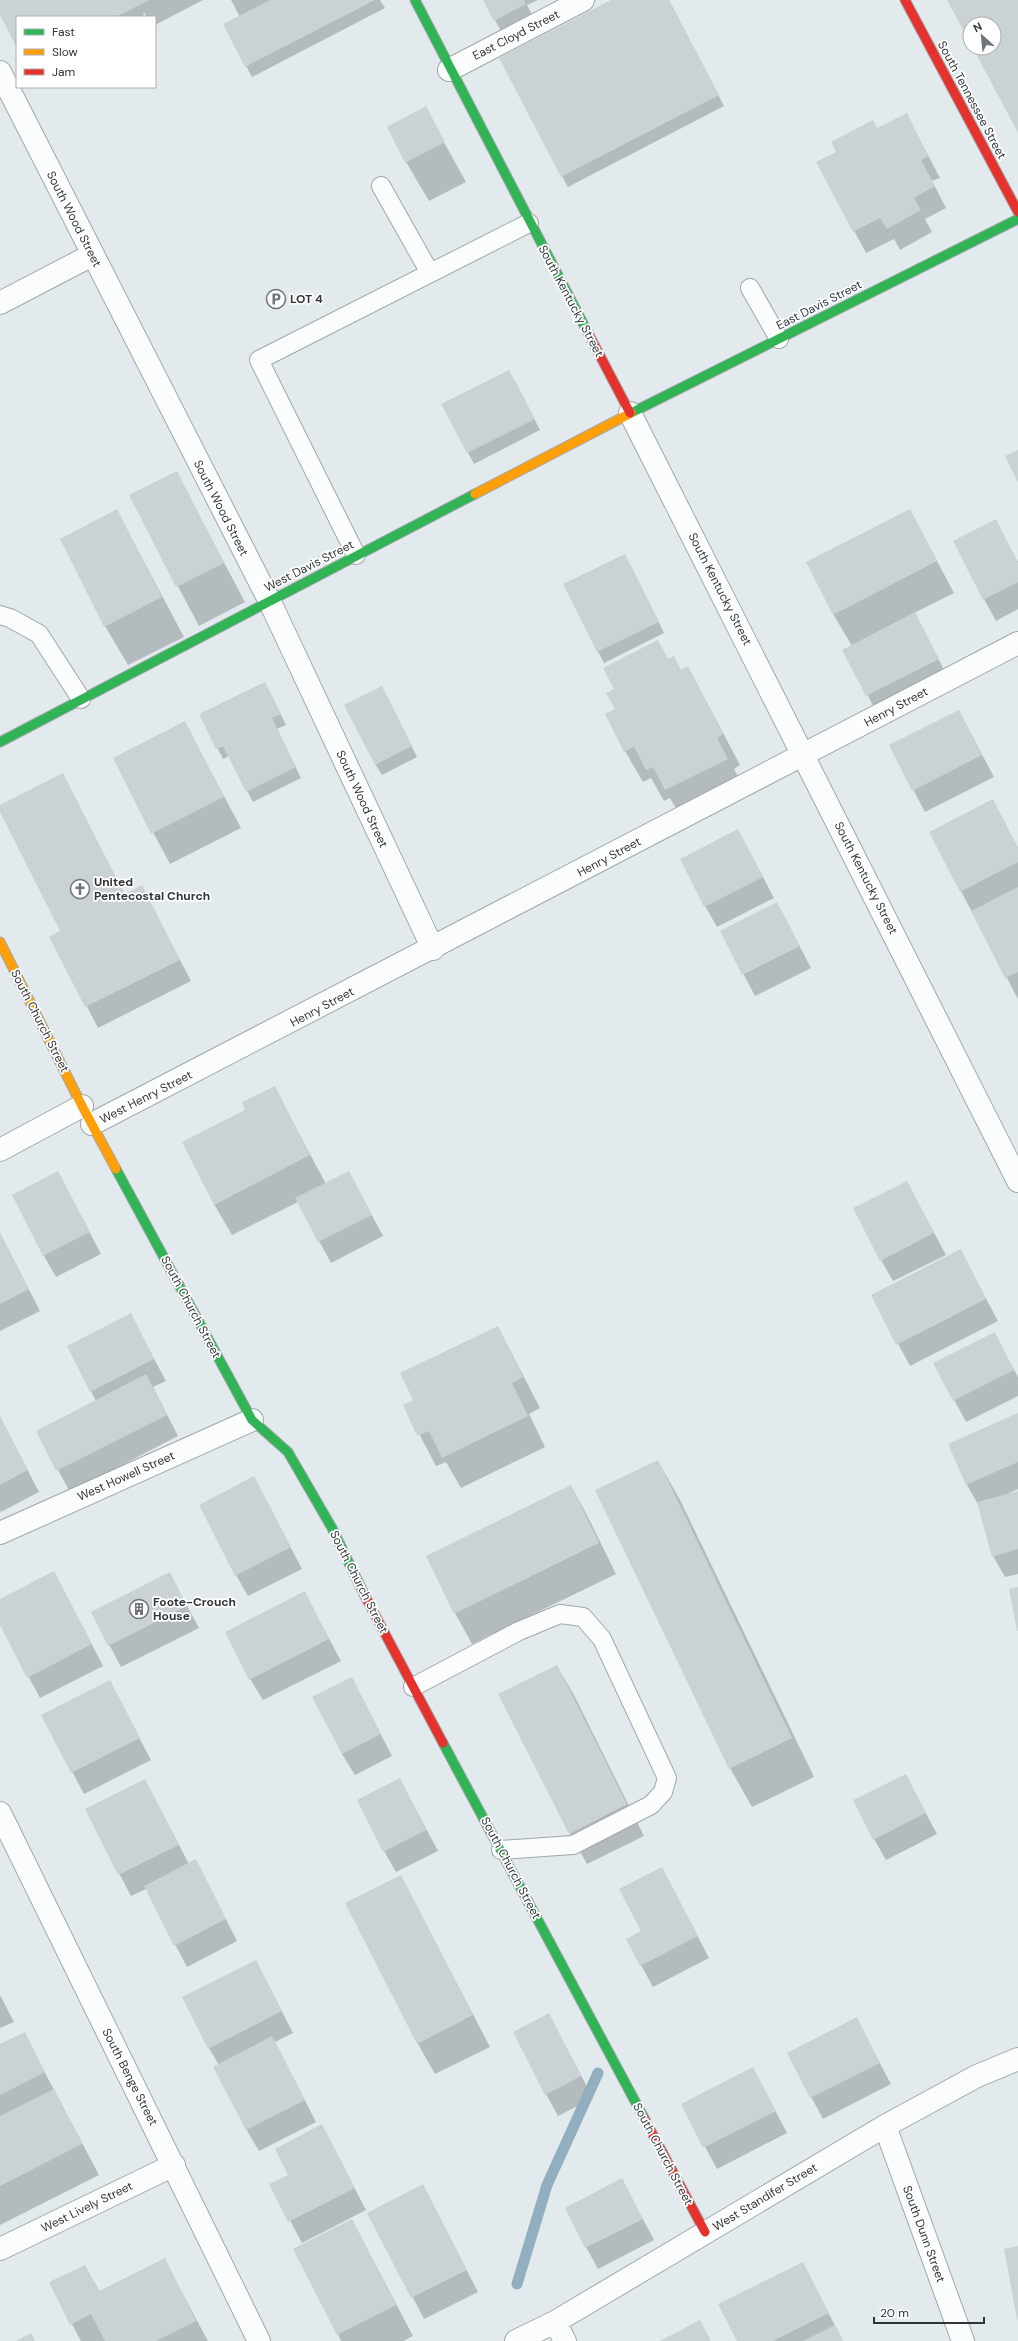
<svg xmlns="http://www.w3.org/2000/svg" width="1018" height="2341" font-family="'DM Sans',sans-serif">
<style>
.shadow{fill:#0003}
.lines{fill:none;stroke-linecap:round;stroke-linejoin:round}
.stream{stroke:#91afbe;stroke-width:11}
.building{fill:#cbd2d5}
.lane-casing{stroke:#a1a7aa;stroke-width:20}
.street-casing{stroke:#a1a7aa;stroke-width:24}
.fast-casing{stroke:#a1a7aa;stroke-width:11}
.slow-casing{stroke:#a1a7aa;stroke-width:11}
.jam-casing{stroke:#a1a7aa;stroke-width:11}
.lane{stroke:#fbfcfc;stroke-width:18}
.street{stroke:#fbfcfc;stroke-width:22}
.fast{stroke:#30b455;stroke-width:9}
.slow{stroke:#ff9f0a;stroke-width:9}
.jam{stroke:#e5322d;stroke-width:9}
.labels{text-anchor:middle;stroke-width:3.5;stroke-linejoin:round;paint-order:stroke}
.street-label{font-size:12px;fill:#2f3437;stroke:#fff}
.poi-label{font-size:12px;font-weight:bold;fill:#2f3437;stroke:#fff;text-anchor:start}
</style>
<rect width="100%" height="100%" fill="#e2eaee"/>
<path class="shadow" d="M0,0H203L155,25V17H147L144,12L143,17H17V46L0,12Z
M231,0H380L385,8L252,77L224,25L240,17Z
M484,0H538L527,5L538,26L507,42Z
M613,0H669L724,106L568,187L562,176Z
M425,108L466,182L429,201L406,162Z
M906,114L940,178L932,181L946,208L925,219L932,232L900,250L894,239L866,253L818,163Z
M515,381L540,430L474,464L443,405Z
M176,472L245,602L199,626L130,496Z
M910,510L954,593L914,613L950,681L879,717L844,650L852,646L833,614Z
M117,511L184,637L128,665L105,626Z
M995,520L1018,562V609L996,621L984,599Z
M631,566L664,633L604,663L564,585Z
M668,660L681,671L688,667L740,765L734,769L745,790L683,821L670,798L664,801L651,778L643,782L625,751L616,710Z
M270,693L286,725L277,729L301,778L253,802L229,756L223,759L201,715Z
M388,698L417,757L382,775L375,764Z
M959,711L994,777L925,812L890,746Z
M185,723L241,828L170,864L114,759Z
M63,775L125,895L141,886L191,981L98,1028L51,937L62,932L0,809V807Z
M993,801L1018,848V999L961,891Z
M738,830L774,898L717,927L705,906Z
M777,903L811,968L755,996L721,932Z
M274,1087L326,1184L349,1172L383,1236L331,1263L298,1202L232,1235L214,1204L247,1110Z
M58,1172L101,1254L56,1277L44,1256Z
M907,1182L946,1255L893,1281L881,1260Z
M0,1233L40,1311L0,1331Z
M960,1250L998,1321L910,1366L872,1295Z
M130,1314L166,1381L153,1387L178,1436L70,1492L37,1431L96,1401L91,1391Z
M498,1327L540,1408L529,1414L545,1447L461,1488L446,1462L436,1466L404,1405L414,1401Z
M994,1333L1018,1377V1396L966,1422L935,1364Z
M1018,1414V1489L1007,1494L1018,1492V1574L1005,1577L993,1556L979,1506L967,1485L949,1444Z
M0,1417L39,1492L1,1512L0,1510Z
M658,1461L680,1500L814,1777L752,1807L730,1768Z
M254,1478L302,1569L248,1596L236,1575Z
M571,1486L588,1517L616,1574L472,1644L455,1613Z
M54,1572L103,1666L40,1698L0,1623V1600Z
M169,1573L199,1628L121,1667L92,1612Z
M304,1592L341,1661L263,1700L250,1679Z
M557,1666L575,1697L644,1836L587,1864L570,1834Z
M351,1678L392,1756L355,1775L342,1754Z
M109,1681L151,1760L84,1794L42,1715Z
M905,1775L937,1834L886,1860L874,1839Z
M145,1780L189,1864L207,1882L237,1941L187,1967L146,1889L131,1896L86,1810Z
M400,1780L438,1851L396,1872L384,1851Z
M662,1868L709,1958L653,1987L641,1965L642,1932Z
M401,1876L490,2047L435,2074L418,2044Z
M256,1961L293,2033L275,2042L316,2122L259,2151L246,2129L219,2065L209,2048Z
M0,1995L14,2022L0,2028Z
M549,2015L593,2098L558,2116L546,2094Z
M856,2019L891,2084L823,2119L788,2054Z
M24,2033L99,2175L0,2225V2045Z
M753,2068L787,2133L717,2169L682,2104Z
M322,2126L366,2210L302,2243L271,2185L289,2175Z
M622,2180L654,2240L598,2269L586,2247Z
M423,2186L478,2292L424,2319L369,2213Z
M352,2220L413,2336L403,2341H341L338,2334Z
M164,2259L208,2341H81L50,2283L85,2266L100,2292Z
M803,2264L843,2341H738Z"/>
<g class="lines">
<path class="stream" d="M517,2284L547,2185L598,2073"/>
</g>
<path class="building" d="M0,0H149L116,17H17V48L0,15Z
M270,0H375L245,67L223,24Z
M483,0H524L526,4L494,21Z
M611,0H669L719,95L561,177L499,58Z
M947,0H1018V133L973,48H994V24H970V43Z
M426,106L445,142L405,163L387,127Z
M907,113L928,156L921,160L935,186L914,198L921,210L887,229L880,218L853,232L816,162L836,152L831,142L873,120L877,128Z
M509,370L535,419L467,453L441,404Z
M1018,450V483L1005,456Z
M177,471L224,563L176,587L129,495Z
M117,509L162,597L104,627L60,539Z
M910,509L937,561L833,615L806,562Z
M996,519L1018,563V582L983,600L953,541Z
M625,554L659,622L597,652L563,584Z
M915,612L939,659L866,696L842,650Z
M658,640L668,659L674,656L681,670L688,666L723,734L717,738L728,759L665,790L653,767L646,770L634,747L624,752L605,714L615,709L606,693L614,689L603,668Z
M265,682L281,714L272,718L296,767L246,792L223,746L216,749L199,714Z
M382,686L412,746L375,765L344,705Z
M959,710L982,755L912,791L889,745Z
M185,721L224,797L151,834L113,758Z
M63,773L124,894L142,885L180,960L85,1007L49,937L60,931L0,812V805Z
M993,799L1018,848V862L960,892L929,832Z
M738,829L763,877L704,907L680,859Z
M1018,887V972L1005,978L971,911Z
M777,902L800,946L742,975L720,931Z
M275,1086L310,1155L214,1205L182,1142L245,1110L242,1102Z
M58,1171L90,1232L43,1256L12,1195Z
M349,1171L372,1215L318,1242L295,1198Z
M907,1181L934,1233L880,1261L853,1208Z
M0,1233L29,1289L0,1304Z
M961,1249L986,1299L896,1345L871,1295Z
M131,1313L154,1359L90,1392L67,1346Z
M498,1326L523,1377L512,1383L528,1416L442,1458L429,1431L417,1436L403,1405L413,1400L400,1373Z
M995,1332L1014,1370L953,1401L933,1363Z
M146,1374L167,1415L56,1471L36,1431Z
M1018,1413V1462L966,1485L948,1444Z
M0,1416L28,1470L0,1485Z
M658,1460L792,1738L729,1769L595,1490Z
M254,1476L291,1547L235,1576L199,1505Z
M571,1485L599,1543L454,1614L426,1556Z
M1018,1491V1549L992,1557L977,1502Z
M54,1571L92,1644L27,1678L0,1625V1599Z
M170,1572L187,1606L108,1646L91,1612Z
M1018,1587V1631H1017L1009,1589Z
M305,1591L329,1639L249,1680L225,1632Z
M557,1665L627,1804L569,1834L498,1694Z
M352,1677L381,1734L342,1754L312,1697Z
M110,1680L140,1738L71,1773L41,1715Z
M906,1774L926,1813L873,1840L853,1800Z
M400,1778L426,1830L383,1852L357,1800Z
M145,1779L179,1845L118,1875L85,1809Z
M196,1859L226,1919L174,1946L144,1886Z
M662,1867L698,1936L640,1966L626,1939L641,1931L619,1889Z
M401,1875L473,2015L417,2044L345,1903Z
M256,1960L282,2011L208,2049L182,1997Z
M549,2013L581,2076L545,2095L513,2032Z
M857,2017L880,2063L810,2098L787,2053Z
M25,2032L45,2072L0,2095V2044Z
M272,2036L305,2100L246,2130L213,2067Z
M753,2067L776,2111L703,2148L681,2104Z
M54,2089L82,2144L0,2186V2116Z
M322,2124L355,2188L288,2222L269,2184L288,2175L275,2149Z
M622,2178L643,2219L585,2248L565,2208Z
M423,2184L467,2270L411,2298L367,2213Z
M352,2219L396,2305L337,2335L293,2249Z
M1018,2246V2320H1017L1004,2249Z
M165,2258L196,2321L156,2341H105L91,2314L70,2325L49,2282L85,2265L99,2291Z
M803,2262L829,2313L773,2341H737L718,2304Z
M700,2320L711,2341H660Z
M835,2325L843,2341H803Z
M31,2333L35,2341H16Z"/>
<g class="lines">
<defs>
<path id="lane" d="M381,186L430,273
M750,288L779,339
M356,555L259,360L529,223
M0,615L10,618L39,634L81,699
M413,1687L519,1631L560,1614L583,1617L602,1639L667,1778L663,1792L651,1805L573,1845L501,1850"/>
<path id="street" d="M449,70L583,0
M0,72L269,600L433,949
M0,303L92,255
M630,413L1018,1181
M92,1124L1018,643
M0,1150L82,1106
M0,1533L252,1420
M0,1813L259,2341
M885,2126L963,2341
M0,2249L174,2165
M555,2322L565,2341
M516,2341L555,2322L885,2126L977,2076L1018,2059"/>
<path id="fast" d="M415,0L587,331
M631,413L1018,219
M0,742L475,494
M116,1169L252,1420L288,1452L332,1528L365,1596
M443,1743L644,2118"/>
<path id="slow" d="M475,494L631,413
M0,942L82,1106L116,1169"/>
<path id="jam" d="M905,0L1018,212
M587,331L630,413
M365,1596L443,1743
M644,2118L705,2232"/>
</defs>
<use href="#lane" class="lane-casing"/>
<use href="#street" class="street-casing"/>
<use href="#fast" class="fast-casing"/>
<use href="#slow" class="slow-casing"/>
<use href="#jam" class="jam-casing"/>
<use href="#lane" class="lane"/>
<use href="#street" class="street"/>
<use href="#fast" class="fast"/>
<use href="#slow" class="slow"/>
<use href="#jam" class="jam"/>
</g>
<defs>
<symbol id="parking-ring" viewBox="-11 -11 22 22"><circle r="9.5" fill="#fff" stroke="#6e7477" stroke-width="1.5"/><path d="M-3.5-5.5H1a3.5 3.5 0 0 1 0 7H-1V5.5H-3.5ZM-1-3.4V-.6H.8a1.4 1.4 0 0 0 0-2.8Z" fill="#6e7477"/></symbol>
<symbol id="church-ring" viewBox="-11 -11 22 22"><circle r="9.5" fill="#fff" stroke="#6e7477" stroke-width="1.5"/><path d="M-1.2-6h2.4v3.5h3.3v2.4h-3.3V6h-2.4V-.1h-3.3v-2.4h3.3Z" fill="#6e7477"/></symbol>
<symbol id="building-ring" viewBox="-11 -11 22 22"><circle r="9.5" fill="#fff" stroke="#6e7477" stroke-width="1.5"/><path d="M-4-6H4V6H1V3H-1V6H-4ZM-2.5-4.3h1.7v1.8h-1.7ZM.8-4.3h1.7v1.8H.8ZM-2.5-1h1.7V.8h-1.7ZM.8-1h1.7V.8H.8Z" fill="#6e7477"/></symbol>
</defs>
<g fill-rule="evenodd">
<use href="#parking-ring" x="265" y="288" width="22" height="22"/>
<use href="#church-ring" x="69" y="878" width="22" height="22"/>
<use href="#building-ring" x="128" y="1598" width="22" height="22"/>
</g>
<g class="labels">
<g class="street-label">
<text transform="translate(516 35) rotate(-27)" y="4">East Cloyd Street</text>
<text transform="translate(972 100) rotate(62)" y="4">South Tennessee Street</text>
<text transform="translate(74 219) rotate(63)" y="4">South Wood Street</text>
<text transform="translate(571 301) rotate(62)" y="4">South Kentucky Street</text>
<text transform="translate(819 305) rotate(-27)" y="4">East Davis Street</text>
<text transform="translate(221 508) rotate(63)" y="4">South Wood Street</text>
<text transform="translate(309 566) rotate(-27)" y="4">West Davis Street</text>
<text transform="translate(720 589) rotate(63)" y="4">South Kentucky Street</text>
<text transform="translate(896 707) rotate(-28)" y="4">Henry Street</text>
<text transform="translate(362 799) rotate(65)" y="4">South Wood Street</text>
<text transform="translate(609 857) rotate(-28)" y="4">Henry Street</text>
<text transform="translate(866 878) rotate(63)" y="4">South Kentucky Street</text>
<text transform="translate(322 1007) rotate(-28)" y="4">Henry Street</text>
<text transform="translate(40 1021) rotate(63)" y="4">South Church Street</text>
<text transform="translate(146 1097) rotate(-27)" y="4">West Henry Street</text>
<text transform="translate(191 1307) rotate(62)" y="4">South Church Street</text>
<text transform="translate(126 1476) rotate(-24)" y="4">West Howell Street</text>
<text transform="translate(359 1582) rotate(63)" y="4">South Church Street</text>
<text transform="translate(511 1868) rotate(62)" y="4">South Church Street</text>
<text transform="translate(130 2077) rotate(63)" y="4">South Benge Street</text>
<text transform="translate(663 2154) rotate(62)" y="4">South Church Street</text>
<text transform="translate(765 2197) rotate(-31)" y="4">West Standifer Street</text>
<text transform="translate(87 2207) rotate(-26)" y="4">West Lively Street</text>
<text transform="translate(924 2234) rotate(70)" y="4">South Dunn Street</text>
</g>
<g class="poi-label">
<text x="290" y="303">LOT 4</text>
<text x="94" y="886">United<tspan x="94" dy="14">Pentecostal Church</tspan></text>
<text x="153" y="1606">Foote-Crouch<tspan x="153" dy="14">House</tspan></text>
</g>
</g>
<rect x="16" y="16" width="140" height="72" fill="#ffffff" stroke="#acaeaf"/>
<rect x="24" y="29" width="20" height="6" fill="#30b455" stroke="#acaeaf"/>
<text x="52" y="36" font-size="12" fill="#2f3437">Fast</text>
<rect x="24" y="49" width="20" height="6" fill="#ff9f0a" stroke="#acaeaf"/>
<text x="52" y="56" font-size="12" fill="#2f3437">Slow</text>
<rect x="24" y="69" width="20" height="6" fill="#e5322d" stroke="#acaeaf"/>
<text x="52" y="76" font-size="12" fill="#2f3437">Jam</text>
<g transform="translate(982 36) rotate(333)"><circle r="19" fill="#ffffff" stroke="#acaeaf"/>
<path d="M0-3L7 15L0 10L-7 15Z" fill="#6e7477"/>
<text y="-6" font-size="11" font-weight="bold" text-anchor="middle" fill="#2f3437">N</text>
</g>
<path d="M874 2317v6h110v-6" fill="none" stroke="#2f3437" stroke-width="2"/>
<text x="880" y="2317" font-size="12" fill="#2f3437" stroke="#ffffff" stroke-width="3" paint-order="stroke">20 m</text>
</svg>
